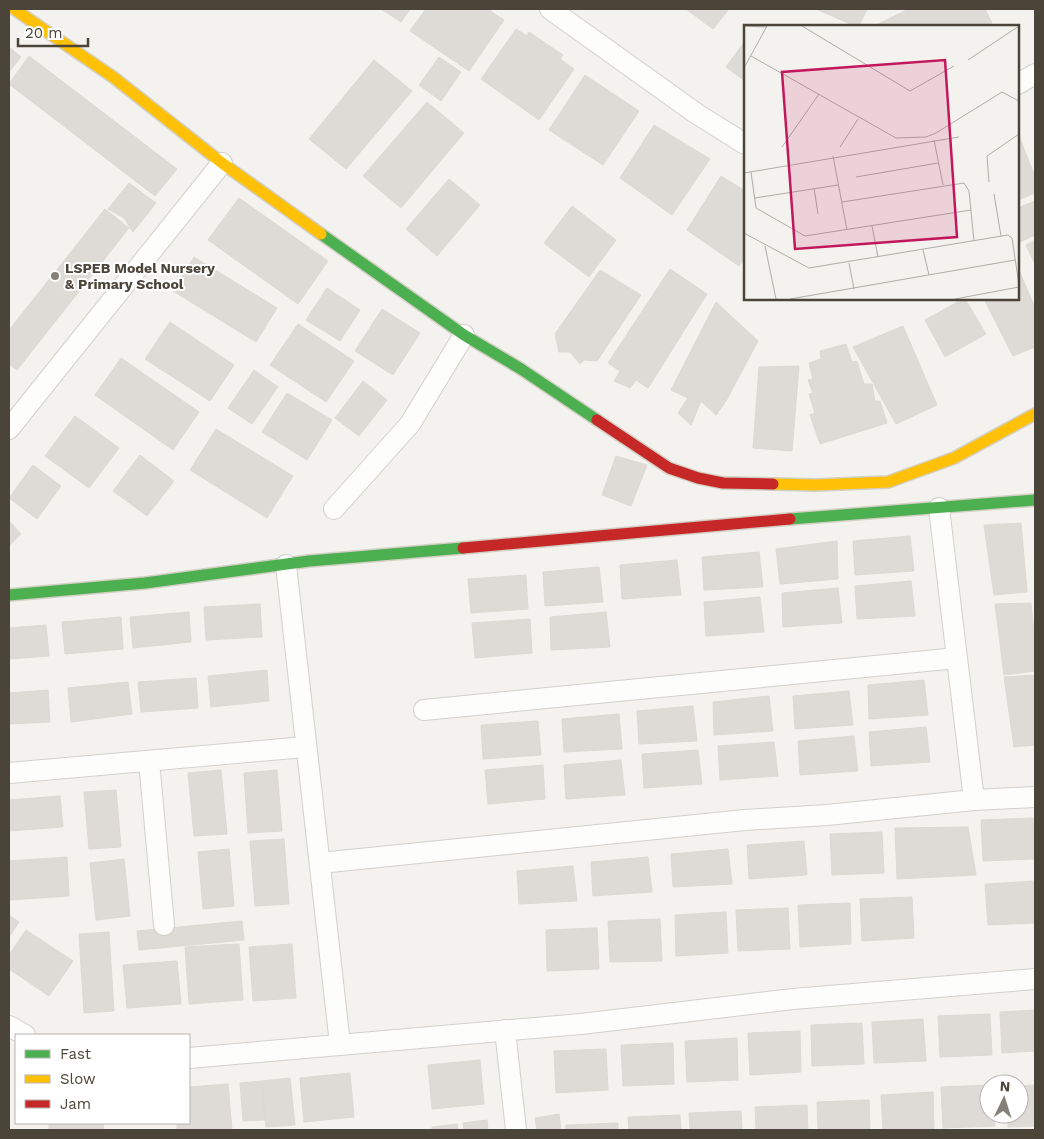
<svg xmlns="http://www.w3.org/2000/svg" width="1044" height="1139" font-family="'Work Sans',sans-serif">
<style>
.building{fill:#dedbd6;stroke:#dcd9d4}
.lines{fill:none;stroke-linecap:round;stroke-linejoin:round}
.street-casing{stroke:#d2d0cb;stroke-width:22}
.fast-casing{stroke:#d3cfc5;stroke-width:14}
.slow-casing{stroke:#d3cfc5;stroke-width:14}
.jam-casing{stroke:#d3cfc5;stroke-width:14}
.street{stroke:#fdfdfc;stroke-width:20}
.fast{stroke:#4caf50;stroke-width:11}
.slow{stroke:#ffc107;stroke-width:11}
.jam{stroke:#c62828;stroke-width:11}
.poi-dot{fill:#868178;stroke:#fff;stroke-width:2}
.labels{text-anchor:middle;stroke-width:4;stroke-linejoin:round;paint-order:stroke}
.poi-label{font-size:14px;font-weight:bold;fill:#4b4439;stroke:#fff;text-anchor:start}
.inset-road{fill:none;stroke:#b0aca6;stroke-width:1}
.view{fill:#c2185b;fill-opacity:0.15;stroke:#c2185b;stroke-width:2.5}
.inset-edge{fill:none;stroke:#4b4439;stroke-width:2.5}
</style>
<rect width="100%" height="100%" fill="#f4f2ee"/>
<path class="building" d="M381,9H410L401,22Z
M426,9H492L490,11L504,20L469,71L410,31Z
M686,9H729L713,29Z
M816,9H867L859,26H855Z
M909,9H985L992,23L984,26H874Z
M516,29L527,36L529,32L563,55L560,59L574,69L539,120L481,79Z
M745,41V81L726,67Z
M9,47L21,57L9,72Z
M29,56L177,169L155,196L9,84Z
M439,57L461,72L441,101L419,85Z
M374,60L412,91L346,169L309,139Z
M585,75L639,111L603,165L549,130Z
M427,102L464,133L401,208L363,176Z
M654,125L710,159L672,215L620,178Z
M1018,136H1019L1035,177V193L1018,200Z
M721,176L745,191V257L739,266L687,230Z
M449,179L480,205L437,256L406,229Z
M129,183L156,203L133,232L124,218L108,209Z
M239,198L328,261L298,304L208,240Z
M1035,201V235L1018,243V208Z
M572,206L616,240L589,277L544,243Z
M105,209L129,228L17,370L9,364V330Z
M1035,240V264L1026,245Z
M194,257L277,308L256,342L173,291Z
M1018,268L1035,308V347L1013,356L984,299H1018Z
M670,269L707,294L648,388L636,380L630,388L614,381L620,371L608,363Z
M600,270L641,295L597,361L584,360L580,364L570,352H559L555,334Z
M327,288L360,310L340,341L306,320Z
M963,299H965L986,334L945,357L925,320Z
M716,302L758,341L726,401L716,415L701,401L691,425L678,413L688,398L671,390Z
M382,309L420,333L393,375L355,351Z
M170,322L234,365L210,401L145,359Z
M298,324L354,361L326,402L270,365Z
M903,326L937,405L896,424L853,347Z
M846,344L852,362L857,361L864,384H872L875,401H880L887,423L820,444L810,415L815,413L809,394L813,393L808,380L813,379L809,363L821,359L820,351Z
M121,358L199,412L173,450L95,395Z
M799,366L792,451L753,448L759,367Z
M254,370L278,387L252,424L228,408Z
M363,381L387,400L359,436L335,418Z
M287,393L332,420L307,460L262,432Z
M75,416L119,448L89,488L45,456Z
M216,429L293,476L267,518L190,470Z
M140,455L174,481L147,516L113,491Z
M616,456L647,465L631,506L602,495Z
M33,465L61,486L37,519L9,498Z
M9,521L21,534L9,546Z
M1021,523L1027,592L994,595L984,525Z
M910,536L914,571L855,575L853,541Z
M837,541L838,579L780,584L776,549Z
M759,552L763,587L704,590L702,557Z
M677,560L681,595L622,599L620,565Z
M599,567L603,602L545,606L543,572Z
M526,575L528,609L471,613L468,579Z
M911,581L915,616L857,619L855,586Z
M838,588L842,623L783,627L782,593Z
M760,597L764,632L706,636L704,602Z
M1031,603L1035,643V671L1004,675L995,604Z
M260,604L262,637L206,640L204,607Z
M189,612L191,642L133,648L130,617Z
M606,612L610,647L551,650L550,617Z
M121,617L123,649L65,654L62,622Z
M530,619L532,653L475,658L472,623Z
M46,625L49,656L9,659V628Z
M267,670L269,701L211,707L208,676Z
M1035,675V745L1014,747L1004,677Z
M196,678L198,708L141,712L138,682Z
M924,680L928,715L869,719L868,685Z
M128,682L132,714L71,722L68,688Z
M48,690L50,722L9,724V693Z
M849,691L853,725L795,729L793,696Z
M769,696L773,731L714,735L713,702Z
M693,706L697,741L639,744L637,711Z
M619,714L622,749L564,752L562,719Z
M538,721L541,755L483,759L481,725Z
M926,727L930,762L871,766L869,732Z
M854,736L858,771L800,775L798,741Z
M774,742L778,776L720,780L718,746Z
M698,750L702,784L644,788L642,754Z
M621,760L625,795L566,799L564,765Z
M543,765L545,799L488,804L485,770Z
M221,770L227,834L194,836L188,773Z
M277,770L282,831L248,833L244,773Z
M116,790L121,847L89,849L84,792Z
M60,796L63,827L9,831V800Z
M1033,818L1035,859L983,861L981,820Z
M968,827L976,875L897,879L895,828Z
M882,832L884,873L832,875L830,834Z
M284,839L289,904L255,906L250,841Z
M804,841L807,875L749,879L747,845Z
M229,849L234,906L203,909L198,852Z
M728,849L732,884L673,887L671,854Z
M67,857L69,896L9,900V861Z
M648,857L652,892L593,896L591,862Z
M124,859L130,916L96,920L90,863Z
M573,866L577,901L519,904L517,871Z
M1035,881V923L988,925L985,884Z
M912,897L914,938L862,941L860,899Z
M850,903L851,944L800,947L798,905Z
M788,908L790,949L738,951L736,910Z
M726,912L728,953L676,956L675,915Z
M9,915L19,922L9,937Z
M660,919L662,961L610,962L608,921Z
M242,921L244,940L139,950L137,931Z
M597,928L599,969L547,971L546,930Z
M26,930L73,961L49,996L9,969V955Z
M109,932L114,1011L84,1013L79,934Z
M239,944L243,1000L189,1004L185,947Z
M292,944L296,998L253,1001L249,947Z
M177,961L181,1004L127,1008L123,965Z
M1035,1010V1051L1002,1053L1000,1012Z
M990,1014L992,1055L940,1057L938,1016Z
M923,1019L926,1061L874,1063L872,1022Z
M862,1023L864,1064L812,1066L811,1025Z
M800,1031L801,1072L750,1075L748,1033Z
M737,1038L738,1080L687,1082L685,1041Z
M673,1043L674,1084L623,1086L621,1045Z
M606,1049L608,1090L556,1093L554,1051Z
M480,1060L484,1104L432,1109L428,1065Z
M350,1073L354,1117L304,1122L300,1078Z
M290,1078L295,1125L266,1127L262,1081Z
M262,1081L265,1120L243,1121L240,1083Z
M228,1084L232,1130H177V1123H189V1087Z
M989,1085V1114H994L995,1126L943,1128L941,1087Z
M1035,1085V1126L1008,1127V1114H1019V1086Z
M933,1092L934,1130H883L881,1095Z
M869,1100L870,1130H818L817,1102Z
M807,1105L808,1130H756L755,1107Z
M741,1111L742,1130H690L689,1113Z
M559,1114L561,1130H537L535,1118Z
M680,1115L681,1130H629L628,1117Z
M487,1120L488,1130H464L463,1123Z
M49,1123H103L104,1130H49Z
M618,1123V1130H566V1125Z
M457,1124L458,1130H432V1127Z"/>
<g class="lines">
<defs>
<path id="street" d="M550,9L697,114L745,144
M1018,84L1035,74
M9,429L222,163
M939,508L974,800
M334,509L410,424L464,335
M286,565L340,1044
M424,710L957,658
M149,761L164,925
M9,773L305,747
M320,863L745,820L827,815L974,800L1035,797
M9,1026L25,1035
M505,1030L516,1130
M189,1058L581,1024L793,999L1035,979"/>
<path id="fast" d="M321,234L464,335L521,369L597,420
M790,519L1035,500
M9,595L145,583L309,561L463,548"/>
<path id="slow" d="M14,9L113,77L222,163L321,234
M773,484L816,485L888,482L954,458L1035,414"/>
<path id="jam" d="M597,420L669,468L698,478L723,483L773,484
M463,548L790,519"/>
</defs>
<use href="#street" class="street-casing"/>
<use href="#fast" class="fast-casing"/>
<use href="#slow" class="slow-casing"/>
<use href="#jam" class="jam-casing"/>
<use href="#street" class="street"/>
<use href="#fast" class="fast"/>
<use href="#slow" class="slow"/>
<use href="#jam" class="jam"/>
</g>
<circle class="poi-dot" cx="55" cy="276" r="5"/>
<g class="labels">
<g class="poi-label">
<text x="65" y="273">LSPEB Model Nursery<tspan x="65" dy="16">&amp; Primary School</tspan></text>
</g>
</g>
<g transform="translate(744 25)">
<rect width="275" height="275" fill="#f4f2ee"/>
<path class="inset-road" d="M0,1L23,2M58,1L166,66L210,41M7,31L152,113L182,112L192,108L258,67L275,76M224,35L275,1M0,43L23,1M190,115L199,160M38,122L75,69M96,122L114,94M89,131L103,205M7,147L12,183L61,211L227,185M0,148L215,112M112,152L194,138M245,157L243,131L275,109M70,163L74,189M250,169L257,211M11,173L94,160M98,177L220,158L225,166L230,216M128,201L134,232M0,208L65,243L264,210L268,213L275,260M21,221L32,274M179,225L185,250M105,238L110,264M46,274L271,235M211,274L275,262"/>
<path class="view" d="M201,35L213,212L51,224L38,47Z"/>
<rect width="275" height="275" class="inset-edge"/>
</g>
<rect width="1044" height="1139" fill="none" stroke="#4b4439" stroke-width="20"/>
<rect x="15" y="1034" width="175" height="90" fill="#ffffff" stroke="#b7b4b0"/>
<rect x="25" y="1050" width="25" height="8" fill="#4caf50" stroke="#b7b4b0"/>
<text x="60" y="1059" font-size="15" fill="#4b4439">Fast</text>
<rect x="25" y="1075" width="25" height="8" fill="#ffc107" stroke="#b7b4b0"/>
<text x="60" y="1084" font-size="15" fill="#4b4439">Slow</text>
<rect x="25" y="1100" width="25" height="8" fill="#c62828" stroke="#b7b4b0"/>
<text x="60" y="1109" font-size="15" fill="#4b4439">Jam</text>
<g transform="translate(1004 1099) rotate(4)"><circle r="24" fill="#ffffff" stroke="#b7b4b0"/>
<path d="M0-4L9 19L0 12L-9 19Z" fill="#868178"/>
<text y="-8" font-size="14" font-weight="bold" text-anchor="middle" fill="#4b4439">N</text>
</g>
<path d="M18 38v8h70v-8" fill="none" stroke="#4b4439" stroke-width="2.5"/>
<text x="25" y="38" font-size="15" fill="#4b4439" stroke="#ffffff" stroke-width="4" paint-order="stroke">20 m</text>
</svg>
